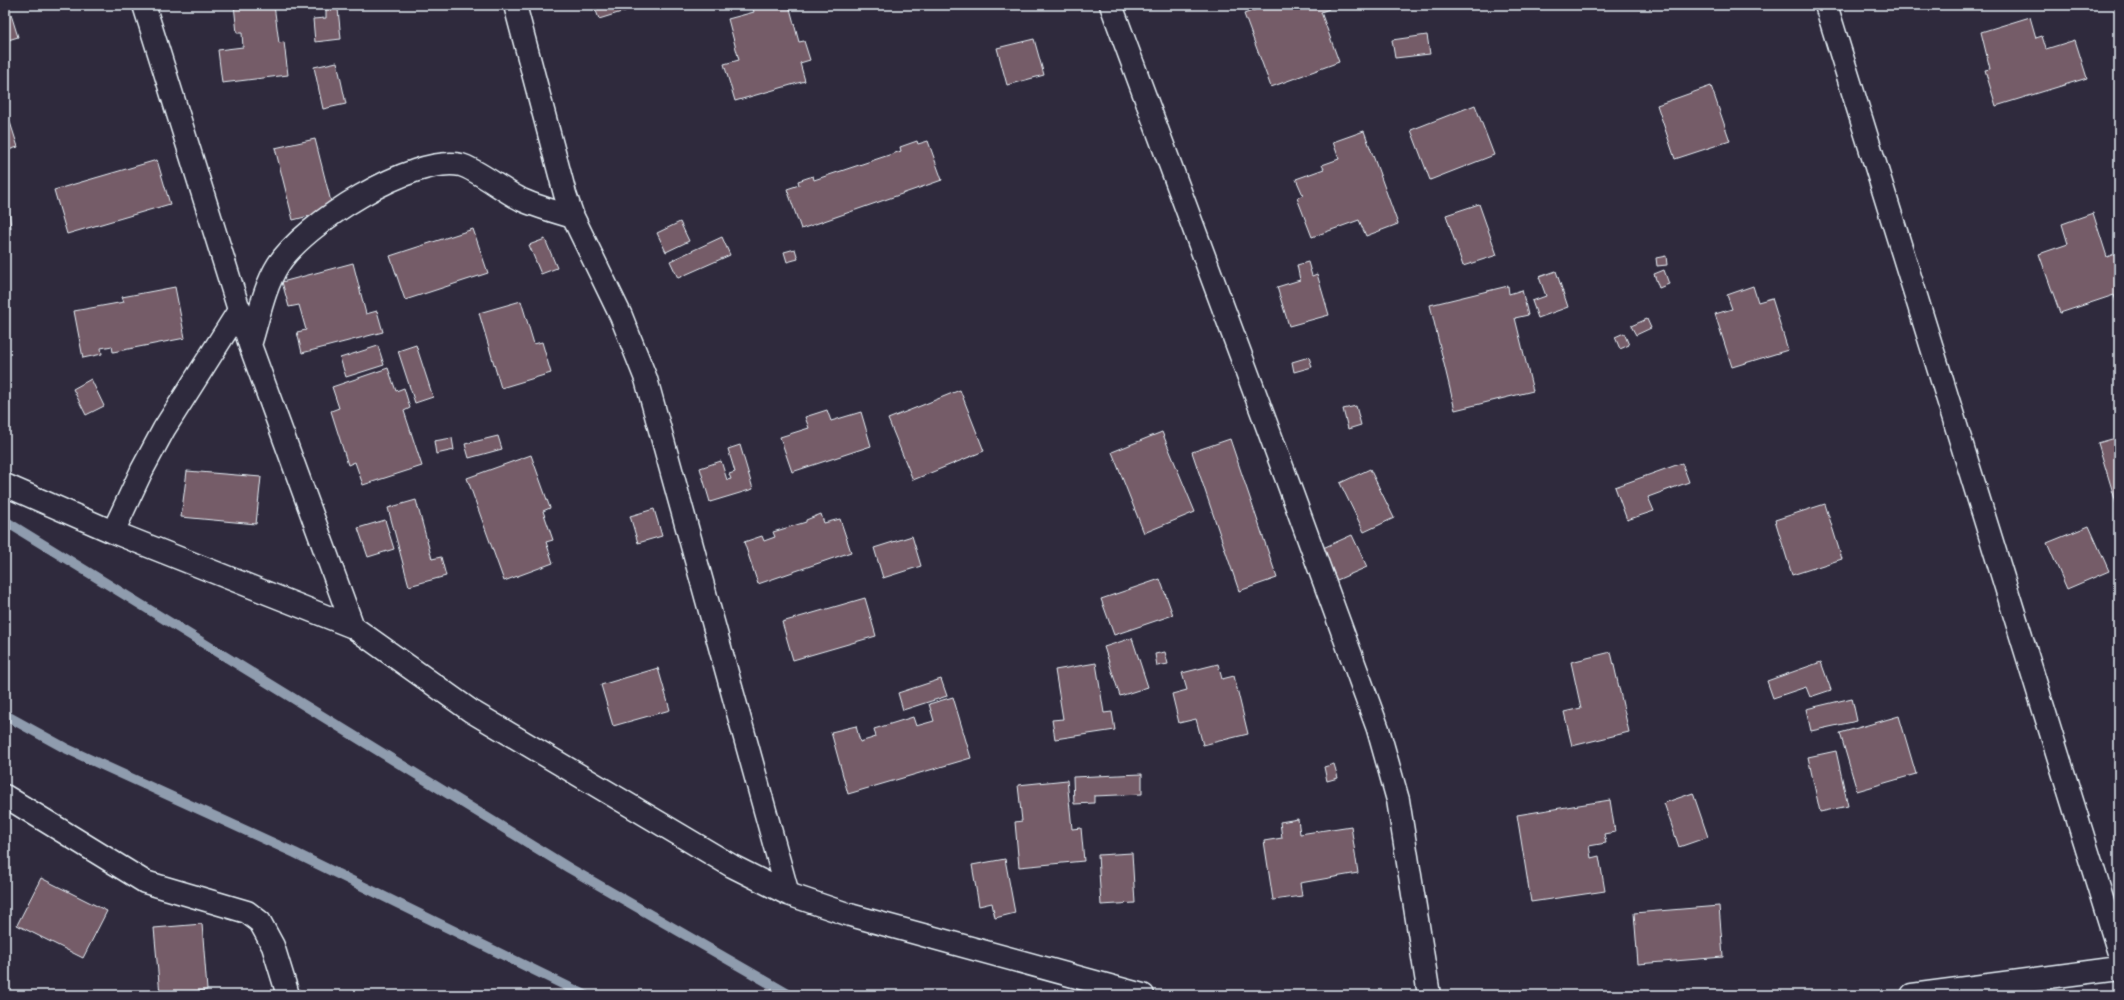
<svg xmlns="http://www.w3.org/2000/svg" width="2124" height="1000" font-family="Mynerve,sans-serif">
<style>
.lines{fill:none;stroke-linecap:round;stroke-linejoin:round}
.stream{stroke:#8f9cae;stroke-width:10}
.building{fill:#745b67;stroke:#e8f1f8}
.minor-casing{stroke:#e8f1f8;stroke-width:25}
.minor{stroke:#2f2a3d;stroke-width:22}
</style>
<rect width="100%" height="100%" fill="#2f2a3d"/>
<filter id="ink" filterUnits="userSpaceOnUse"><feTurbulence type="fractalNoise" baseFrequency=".025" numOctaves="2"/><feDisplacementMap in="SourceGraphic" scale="8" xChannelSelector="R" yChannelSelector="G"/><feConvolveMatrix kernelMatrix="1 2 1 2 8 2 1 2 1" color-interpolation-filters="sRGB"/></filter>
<g filter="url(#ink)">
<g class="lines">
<path class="stream" d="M5,521L569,868L790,995
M5,715L65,748L295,853L585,995"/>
</g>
<path class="building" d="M8,5L18,37L5,41V6Z
M234,5H274L279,43L284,42L288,75L222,83L218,50L243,47L242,33H237Z
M594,5H644L599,19Z
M752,5H789L799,42L804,41L810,60L800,63L805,81L735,101L724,64L739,60L728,19L754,12Z
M1268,5H1328L1329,9L1321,12L1339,62L1271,87L1244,14Z
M326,9H338L341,39L315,42L313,19L326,18Z
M2030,17L2036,38L2042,36L2046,49L2075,40L2087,78L1996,106L1985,70L1990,69L1981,32Z
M1427,35L1430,54L1395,58L1392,40Z
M1034,39L1044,75L1007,85L997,48Z
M337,62L346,104L323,109L314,67Z
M1711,86L1730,141L1675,159L1657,105Z
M1475,105L1494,155L1430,180L1411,130Z
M8,116L18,147L5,151V117Z
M1364,131L1398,224L1366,236L1359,220L1312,237L1297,198L1303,195L1296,179L1324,169L1322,165L1339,159L1333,142Z
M315,139L333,210L293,220L275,148Z
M917,141L918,144L928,141L942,180L801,229L787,189L799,185L798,181L813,176L814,180L901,151L900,147Z
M157,160L170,204L67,234L54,190Z
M5,172L11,228H5Z
M1479,204L1497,255L1463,266L1446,215Z
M2093,213L2107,257L2119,252V310L2114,295L2060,313L2039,254L2068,244L2062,224Z
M680,222L689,241L666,252L657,233Z
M473,229L488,273L405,300L390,256Z
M722,237L730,255L678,278L670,261Z
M545,239L557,268L541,274L529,245Z
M795,249L798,259L787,262L784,252Z
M1666,256L1667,265L1657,266L1656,258Z
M1308,262L1312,276L1317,274L1329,315L1289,326L1277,287L1300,280L1297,265Z
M353,263L366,314L377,311L383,332L302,353L297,332L306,330L299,305L289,307L282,282Z
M1664,270L1669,284L1659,288L1654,274Z
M1556,271L1568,307L1538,318L1532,301L1546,296L1539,277Z
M1508,286L1509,294L1522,290L1528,315L1515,318L1533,391L1455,410L1430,305Z
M1753,286L1758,302L1772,298L1788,350L1732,367L1715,314L1732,309L1727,295Z
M175,287L185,338L113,352L112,346L101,348L102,354L83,358L74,311L124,302L122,297Z
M521,301L534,344L542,342L551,373L501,388L479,313Z
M1647,319L1651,328L1636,335L1631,326Z
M1624,333L1629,345L1620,349L1615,337Z
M416,345L433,397L415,403L398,351Z
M378,346L384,365L346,377L340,358Z
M1309,357L1312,367L1294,372L1292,362Z
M388,368L396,391L404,388L410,408L404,411L422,466L363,485L355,462L348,465L331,411L339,408L332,387Z
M91,379L104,406L86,415L73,389Z
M960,390L984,451L913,480L888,419Z
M1356,406L1361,425L1348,429L1343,409Z
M827,410L831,421L861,412L871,446L792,472L780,437L809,428L805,417Z
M1162,432L1195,512L1144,533L1112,452Z
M498,436L502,449L469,458L465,444Z
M2119,437V506H2117L2098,443Z
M452,438L454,450L436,454L434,441Z
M1230,439L1277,578L1239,591L1192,452Z
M740,445L753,489L710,502L700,468L721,461L727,480L731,479L729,474L735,472L728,449Z
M531,455L550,508L543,511L553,540L546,542L553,563L504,581L467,478Z
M1682,463L1689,482L1648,497L1654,511L1627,520L1615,487Z
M1370,469L1394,518L1364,532L1340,483Z
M187,471L261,477L256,524L181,517Z
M416,500L432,559L441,557L446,576L409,586L388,508Z
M1825,504L1842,559L1792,575L1775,520Z
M654,509L662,536L638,543L630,516Z
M821,514L824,523L840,519L851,552L758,584L744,542L762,536L764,541L775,537L773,532L806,522V520Z
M385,520L394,549L368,557L358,528Z
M2089,526L2109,571L2067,589L2047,543Z
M1352,535L1367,567L1337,580L1323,548Z
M912,536L921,566L883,578L874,548Z
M1160,579L1173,615L1114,635L1101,599Z
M865,598L876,636L793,660L782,622Z
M1132,638L1148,687L1120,696L1104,647Z
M1165,652L1168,664L1157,666L1155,654Z
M1611,652L1629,732L1572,746L1564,712L1581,708L1571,662Z
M1821,662L1831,690L1810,697L1806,687L1773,698L1767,681Z
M1096,663L1104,713L1112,712L1115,730L1055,739L1052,720L1063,719L1055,670Z
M1218,664L1222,679L1234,676L1248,734L1203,745L1196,719L1179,723L1172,694L1187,690L1182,673Z
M658,668L670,710L613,726L601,685Z
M941,679L947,696L903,710L898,693Z
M953,697L971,758L848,794L831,732L856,726L860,742L876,737L874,729L913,717L916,726L934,721L929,704Z
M1852,698L1857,721L1811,731L1806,709Z
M1899,716L1916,774L1857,791L1840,733Z
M1836,751L1848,806L1820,812L1808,757Z
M1334,764L1338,778L1327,781L1324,767Z
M1142,774V794L1094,796V803L1074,804L1073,777Z
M1067,780L1072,829L1081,828L1084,861L1019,867L1015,822L1022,821L1018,785Z
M1693,793L1708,837L1679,847L1664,803Z
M1610,800L1615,832L1604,834L1606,843L1589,846L1591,858L1599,856L1605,891L1531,902L1517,815Z
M1298,819L1300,834L1351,826L1358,873L1300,883L1302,896L1273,900L1264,841L1282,838L1280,822Z
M1132,853L1135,903L1101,905L1098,855Z
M1005,859L1015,913L995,918L992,903L979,906L972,865Z
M41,878L107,911L83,958L17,925Z
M1719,906L1723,957L1638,964L1634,913Z
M202,924L207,990L160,994L154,928Z"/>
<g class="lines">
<defs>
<path id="minor" d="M515,5L565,194L573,217L621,316L646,379L788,894
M1111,5L1287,480L1378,729L1398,800L1429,995
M1826,5L2119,953
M250,345C258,320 264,287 278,265C304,224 412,155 461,165C476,169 505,192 522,200C538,207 556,212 573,217
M5,485L113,532L353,627L250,345L144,5
M113,532L142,470L164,429L240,309
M353,627L471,711L732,866L788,894L850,915L1143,995
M5,796L145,882L247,912L260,922L273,946L288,995
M1912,995L2119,968"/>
</defs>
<use href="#minor" class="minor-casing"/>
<use href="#minor" class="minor"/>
</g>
</g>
<rect width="2124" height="1000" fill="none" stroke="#2f2a3d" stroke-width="20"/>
<rect x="10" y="10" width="2104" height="980" fill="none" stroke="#e8f1f8" stroke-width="1.5" filter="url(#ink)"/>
</svg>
